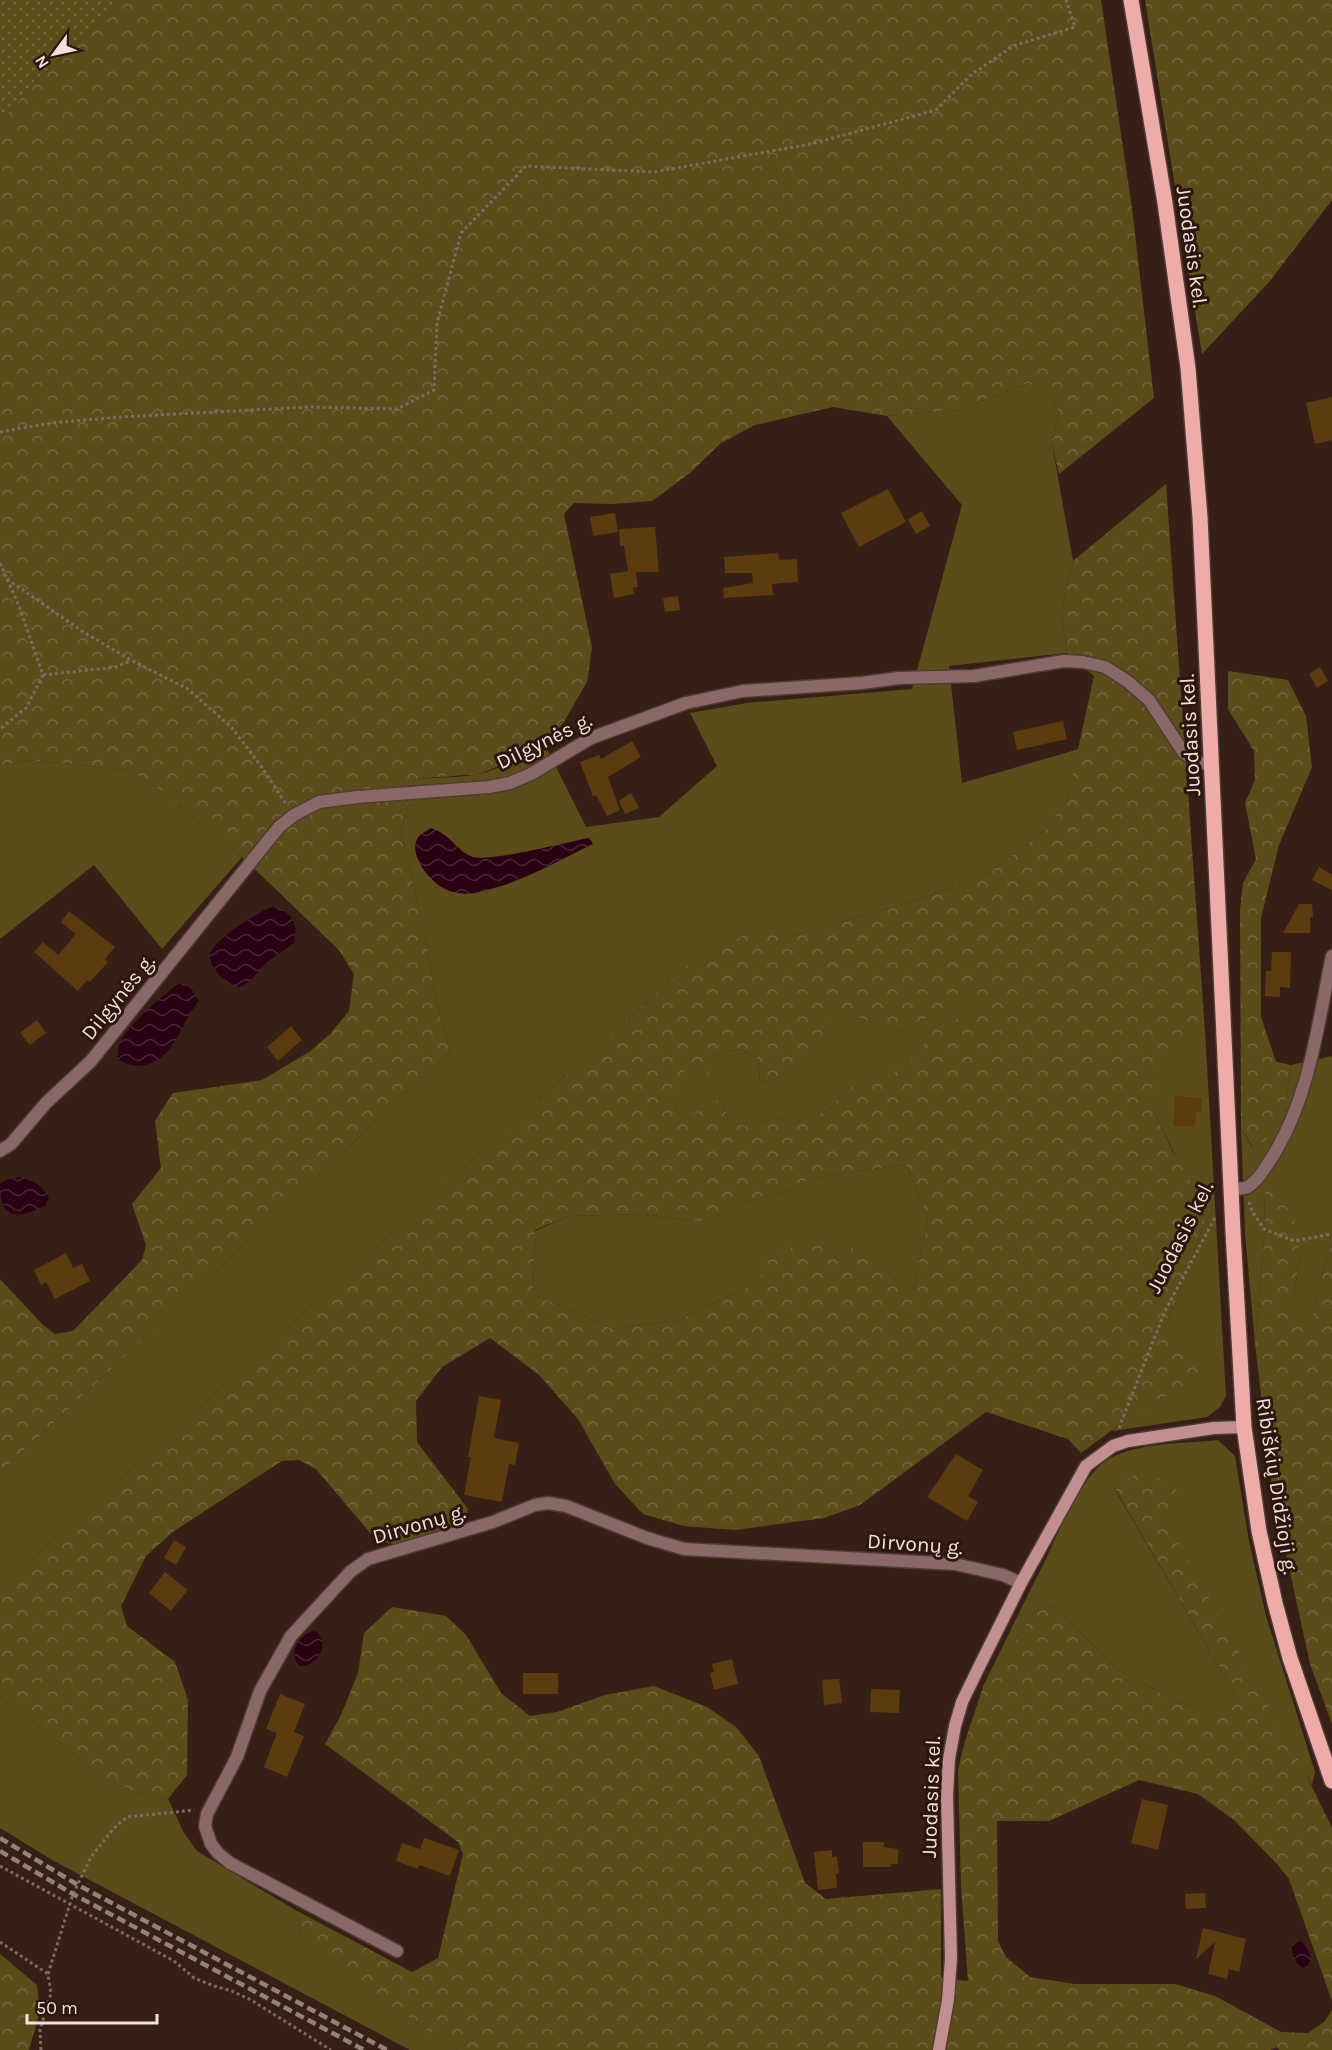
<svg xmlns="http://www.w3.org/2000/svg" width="1332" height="2050" font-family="Karla,sans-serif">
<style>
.grass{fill:#5b4d1b}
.forest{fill:url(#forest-crowns);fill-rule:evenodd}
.garden{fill:url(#garden-dots)}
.water{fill:url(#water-waves)}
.building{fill:#5c3b11}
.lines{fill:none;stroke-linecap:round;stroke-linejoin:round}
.street-casing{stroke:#503b32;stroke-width:15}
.secondary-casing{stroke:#503b32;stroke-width:15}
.primary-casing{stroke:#503b32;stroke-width:18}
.path{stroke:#7e6a61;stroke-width:3;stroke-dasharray:3 3;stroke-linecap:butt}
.street{stroke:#896968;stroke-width:12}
.secondary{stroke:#c18f8d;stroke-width:12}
.primary{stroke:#edabaa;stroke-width:15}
.rail{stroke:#948178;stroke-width:4.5;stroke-dasharray:9 4.5;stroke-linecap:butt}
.labels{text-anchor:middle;stroke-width:6;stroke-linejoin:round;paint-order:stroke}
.street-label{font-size:21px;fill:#f2e2db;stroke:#2c160d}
</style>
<defs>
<pattern id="forest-crowns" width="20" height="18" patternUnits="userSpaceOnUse" patternTransform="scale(1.5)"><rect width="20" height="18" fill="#5b4d1b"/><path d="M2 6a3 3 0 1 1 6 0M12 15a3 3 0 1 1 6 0" fill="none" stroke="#73663c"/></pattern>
<pattern id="garden-dots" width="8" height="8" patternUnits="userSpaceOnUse" patternTransform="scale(1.5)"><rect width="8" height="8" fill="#5b4d1b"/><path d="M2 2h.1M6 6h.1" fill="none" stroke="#73663c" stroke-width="1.8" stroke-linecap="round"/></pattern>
<pattern id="water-waves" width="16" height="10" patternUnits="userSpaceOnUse" patternTransform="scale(1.5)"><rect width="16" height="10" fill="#290113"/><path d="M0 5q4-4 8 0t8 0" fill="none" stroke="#482635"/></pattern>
</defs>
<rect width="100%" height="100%" fill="#362016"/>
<path class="grass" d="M1028,383L1052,399L1059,413L1052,444L1073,561L1061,613L1067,653L949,666L962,783L1079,749L1067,800L1043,832L989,873L924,898L795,935L762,926L692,961L0,1588V1473L450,1052L435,996L426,939L401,832L415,779C441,777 470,779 495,769C512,763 528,751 543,741L586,827L659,817L717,766L690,713L747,703L912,689L962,505L887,416L959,410Z
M29,760L127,770L158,788L242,857L162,949L94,865L0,939V766Z
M969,997L980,1011L932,1027L918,1057L868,1090L847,1086L830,1109L793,1124L781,1117L750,1127L728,1121L722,1098L689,1120L674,1110L683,1070L714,1055L740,1049L758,1058L760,1083L780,1078L827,1044V1007L900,1032Z
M1205,1031L1226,1396L1220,1407L1207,1417L1112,1431L1130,1417L1180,1351L1164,1332L1206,1218L1154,1112V1079L1177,1049Z
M1332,1056V1246L1322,1276L1308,1334L1292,1307L1300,1255L1265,1192L1264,1242L1255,1344L1245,1233L1241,1129L1252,1147L1284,1112L1291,1065Z
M906,1164L928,1218L913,1291L885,1271L865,1241L834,1257L762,1280L678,1320L613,1329L533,1294L535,1231L569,1216L643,1214L706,1222L742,1202L783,1193L814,1178Z
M1218,1440L1235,1456L1249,1541L1266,1616L1315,1772L1312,1785L1164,1517L1186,1502L1141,1471L1114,1488L1238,1699L1216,1716L1172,1699L1115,1668L1054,1605L1034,1613L984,1684C1004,1644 1023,1604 1043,1565C1057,1536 1080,1478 1107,1460C1137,1442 1184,1444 1218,1440Z
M0,1696L104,1778L135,1792L168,1799L184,1833L197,1851L297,1911L299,1933L326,1963L458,2050H410L54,1861L0,1828Z"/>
<path class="forest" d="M115,0H1101L1132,208L1154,398L1059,474L1052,444L1059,413L1052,399L1028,383L959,410L887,416L833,407L755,425L721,443L690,473L652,501L612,504L574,503L564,514L592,648L587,682L562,725L543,741L514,760L479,774L415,779L401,832L426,939L435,996L450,1052L0,1473V1279L43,1325L55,1334L73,1331L142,1260L146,1245L132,1204L161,1168L155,1121L173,1093L262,1080L309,1052L330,1034L349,1011L354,974L339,950L242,857L158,788L127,770L29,760L0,766V122L35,82L111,12Z
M1145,0H1332V200L1269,282L1202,354Z
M1166,484L1205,1031L1177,1049L1154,1079V1112L1173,1152L1204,1204L1206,1218L1164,1332L1180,1351L1202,1354L1198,1377L1130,1417L1081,1453L1068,1439L986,1412L860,1505L824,1518L735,1530L684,1526L643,1514L615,1484L578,1419L539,1375L490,1338L442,1367L416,1401L417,1442L468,1509L464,1522L399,1545L377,1541L316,1469L299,1460L282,1461L174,1531L146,1556L121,1606L127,1626L175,1662L188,1700L187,1775L168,1799L135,1792L104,1778L0,1696V1588L692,961L762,926L795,935L924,898L989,873L1043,832L1067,800L1094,676L1067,653L1061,613L1073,561ZM969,997L980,1011L932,1027L917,1057L868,1089L847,1086L830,1109L793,1124L781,1117L750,1127L728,1121L722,1098L695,1113L689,1120L674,1110L684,1070L709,1075L714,1055L740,1049L758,1058L760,1083L780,1078L828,1044L827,1007L900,1032ZM906,1164L928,1218L913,1291L885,1271L865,1241L834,1257L823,1238L760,1258L762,1280L678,1320L613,1329L533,1294L535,1230L569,1216L643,1214L706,1222L742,1202L783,1193L814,1178Z
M1228,671L1288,680L1306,716L1312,767L1279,845L1261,918V1017L1276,1062L1291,1065L1284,1112L1265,1141L1253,1147L1241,1129L1240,909L1243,883L1256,859L1245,803L1255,780L1254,751L1228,709Z
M1290,1190L1300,1255L1292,1307L1308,1333L1322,1276L1332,1246V1724L1310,1664L1273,1494L1255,1344L1264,1242L1265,1192Z
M1141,1471L1172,1483L1186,1503L1165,1518L1304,1770L1332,1828V2001L1289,1879L1278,1865L1234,1820L1198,1794L1139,1780L1049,1821H997L998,1941L1006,1957L1030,1977L1075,1984H1175L1215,1996L1281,2032L1308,2033L1324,2022L1332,2010V2050H1280L1277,2047L1270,2050H458L326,1963L299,1933L297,1911L412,1972L438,1958L463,1854L458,1842L325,1744L341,1715L358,1673L364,1633L392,1607L446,1616L466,1635L501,1693L530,1716L557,1712L605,1695L654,1686L707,1707L736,1727L759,1756L805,1883L826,1899L941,1889V1978L968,1981L961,1887L958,1769L965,1741L984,1684L1034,1613L1054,1605L1115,1668L1172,1699L1216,1716L1238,1699L1114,1487Z
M0,1954L37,1985L40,2010L29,2050H0Z"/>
<path class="garden" d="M0,0H115L111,12L35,82L0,122Z"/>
<path class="water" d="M431,828C452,835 456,851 473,857C490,862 568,842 589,838L593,844C557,861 519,884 479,892C468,895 453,894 443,888C430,881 409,856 417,839C420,834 426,831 431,828Z
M272,907C292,910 299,924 294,943L266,963L251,980L242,987C230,986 223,981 216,971C213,967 209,959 210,954C213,940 259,911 272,907Z
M182,982L192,990L199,1001C179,1024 178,1056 145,1065C134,1067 127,1065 118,1059C117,1052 118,1047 121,1040C128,1026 167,990 182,982Z
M19,1177C32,1180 43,1185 49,1198L45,1206C17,1219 0,1221 0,1184L8,1179Z
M316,1631C331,1644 317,1668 299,1666C288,1652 299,1633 316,1631Z
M1299,1940L1306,1946L1311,1959L1308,1965L1303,1968C1294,1962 1292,1956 1292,1946Z"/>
<path class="building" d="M1332,397V440L1315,444L1306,403Z
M888,489L906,522L859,547L841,513Z
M922,511L930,526L916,534L908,519Z
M615,513L618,532L593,536L590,517Z
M655,527L659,572H636L638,587L633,588L634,594L614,598L610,574L628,571L624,546H620L619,529Z
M778,553L779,560L797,559L798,582L772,584L773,595L724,598L723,588L753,583L752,573H725L724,557Z
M678,596L680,610L665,612L663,598Z
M1320,667L1328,681L1317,688L1309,674Z
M1063,721L1067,739L1017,750L1013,732Z
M632,741L641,757L608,777L620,810L607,816L596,795L593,796L580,762L599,755L601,759Z
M631,793L639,808L625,814L619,801Z
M1319,867L1332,875V890L1312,880Z
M1299,904H1312L1313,917H1310V933H1283Z
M69,911L115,947L105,959L108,962L90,982L87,980L78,991L34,952L43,942L58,955L76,934L61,922Z
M1272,952H1291L1290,988L1280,987V997L1265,996L1266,971H1271Z
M37,1020L46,1033L30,1045L20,1033Z
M291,1026L302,1040L278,1061L267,1047Z
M1175,1096L1202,1098L1201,1112L1196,1111L1195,1127L1174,1126Z
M66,1253L73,1268L82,1264L90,1281L55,1299L46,1282L41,1285L34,1270Z
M479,1396L501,1400L494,1438L519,1443L515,1465L509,1464L502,1502L464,1495L471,1457H468Z
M956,1454L983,1470L968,1496L978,1502L967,1521L927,1497Z
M174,1540L186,1547L176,1565L164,1558Z
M165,1572L188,1590L171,1611L149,1593Z
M732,1659L738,1684L714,1690L710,1673L714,1672L712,1664Z
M523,1673H558V1694H523Z
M839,1679L842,1703L824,1705L822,1680Z
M871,1689L900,1690L899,1713L870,1712Z
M280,1694L305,1704L294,1732L304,1736L287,1777L264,1767L277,1733L266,1729Z
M1142,1799L1168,1805L1158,1850L1131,1843Z
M424,1838L459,1850L450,1876L419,1865L418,1869L396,1861L402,1843L420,1849Z
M863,1842H884V1847L898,1849V1864H891V1867H863Z
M832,1850V1857L837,1856L839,1873L836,1874L837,1888L818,1890L814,1852Z
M1205,1893L1206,1908L1186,1909L1185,1894Z
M1203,1928L1246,1939L1239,1972L1229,1969L1227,1979L1208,1974L1215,1942L1196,1959Z"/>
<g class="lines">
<defs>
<path id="street" d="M0,1151L11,1144L46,1103L91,1061L279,827L294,815L319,802L357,797L489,787L510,783L531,774L591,738L686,703L743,691L862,683L899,678L974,676L1064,661L1083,662L1105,667L1127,681L1149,700L1184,753L1197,762L1212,765
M1231,1188C1235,1188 1241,1189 1245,1188C1254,1185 1262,1173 1267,1165C1309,1104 1317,1028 1332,956
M397,1951L230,1863L218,1853L211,1844L205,1826L207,1814L237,1757L260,1691L291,1636L350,1572L368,1559L493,1522L535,1505L548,1503L566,1506L647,1538L684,1549L955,1564L1003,1575L1021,1583"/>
<path id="secondary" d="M939,2050L948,2000L951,1958L947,1796L949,1759L955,1726L962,1702L979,1667L1021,1583L1086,1466L1113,1446L1128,1441L1214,1428L1244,1427"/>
<path id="primary" d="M1131,0L1165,203L1188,368L1200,517L1233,1232L1244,1427L1259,1531L1275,1603L1290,1658L1332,1781"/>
</defs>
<use href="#street" class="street-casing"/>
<use href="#secondary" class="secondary-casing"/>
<use href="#primary" class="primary-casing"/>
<path class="path" d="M0,432L51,423L120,417L309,407L397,409L434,390L437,323L461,233L526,166L654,172L811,144L936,110L971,75L1013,46L1075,27L1066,0
M0,563L19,606L43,675L26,708L0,729
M7,579L85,633L131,660L188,689L232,728L261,766L286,804
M43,675L116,667L130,661
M1249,1202L1252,1211L1264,1229L1294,1241L1332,1234
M1119,1428L1165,1311L1216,1216
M0,1866L174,1961L194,1978L214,1986L232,1991L251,2000L331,2050
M0,1942L48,1974
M41,2050L40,2030L51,1993L48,1974L73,1894L91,1857L113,1829L127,1817L194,1810"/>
<use href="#street" class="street"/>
<use href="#secondary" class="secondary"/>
<use href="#primary" class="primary"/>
<path class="rail" d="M0,1838L78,1885L387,2050
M0,1851L73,1894L364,2050"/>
</g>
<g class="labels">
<g class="street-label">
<text transform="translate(1192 247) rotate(82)" y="7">Juodasis kel.</text>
<text transform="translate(1190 735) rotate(-93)" y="7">Juodasis kel.</text>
<text transform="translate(544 741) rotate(-26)" y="7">Dilgynės g.</text>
<text transform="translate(118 997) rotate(-51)" y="7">Dilgynės g.</text>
<text transform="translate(1180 1237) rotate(-63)" y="7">Juodasis kel.</text>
<text transform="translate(1277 1486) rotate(81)" y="7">Ribiškių Didžioji g.</text>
<text transform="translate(419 1524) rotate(-16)" y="7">Dirvonų g.</text>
<text transform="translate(915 1544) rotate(4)" y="7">Dirvonų g.</text>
<text transform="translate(931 1797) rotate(-88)" y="7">Juodasis kel.</text>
</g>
</g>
<g transform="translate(54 54) rotate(237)" stroke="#2c160d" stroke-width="4.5" paint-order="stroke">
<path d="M0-4.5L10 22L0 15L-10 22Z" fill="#f2e2db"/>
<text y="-9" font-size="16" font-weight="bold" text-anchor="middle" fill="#f2e2db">N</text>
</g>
<path d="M27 2014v9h130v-9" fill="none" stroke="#f2e2db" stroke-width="3"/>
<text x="36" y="2014" font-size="18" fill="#f2e2db" stroke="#2c160d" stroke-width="4.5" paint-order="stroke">50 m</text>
</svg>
